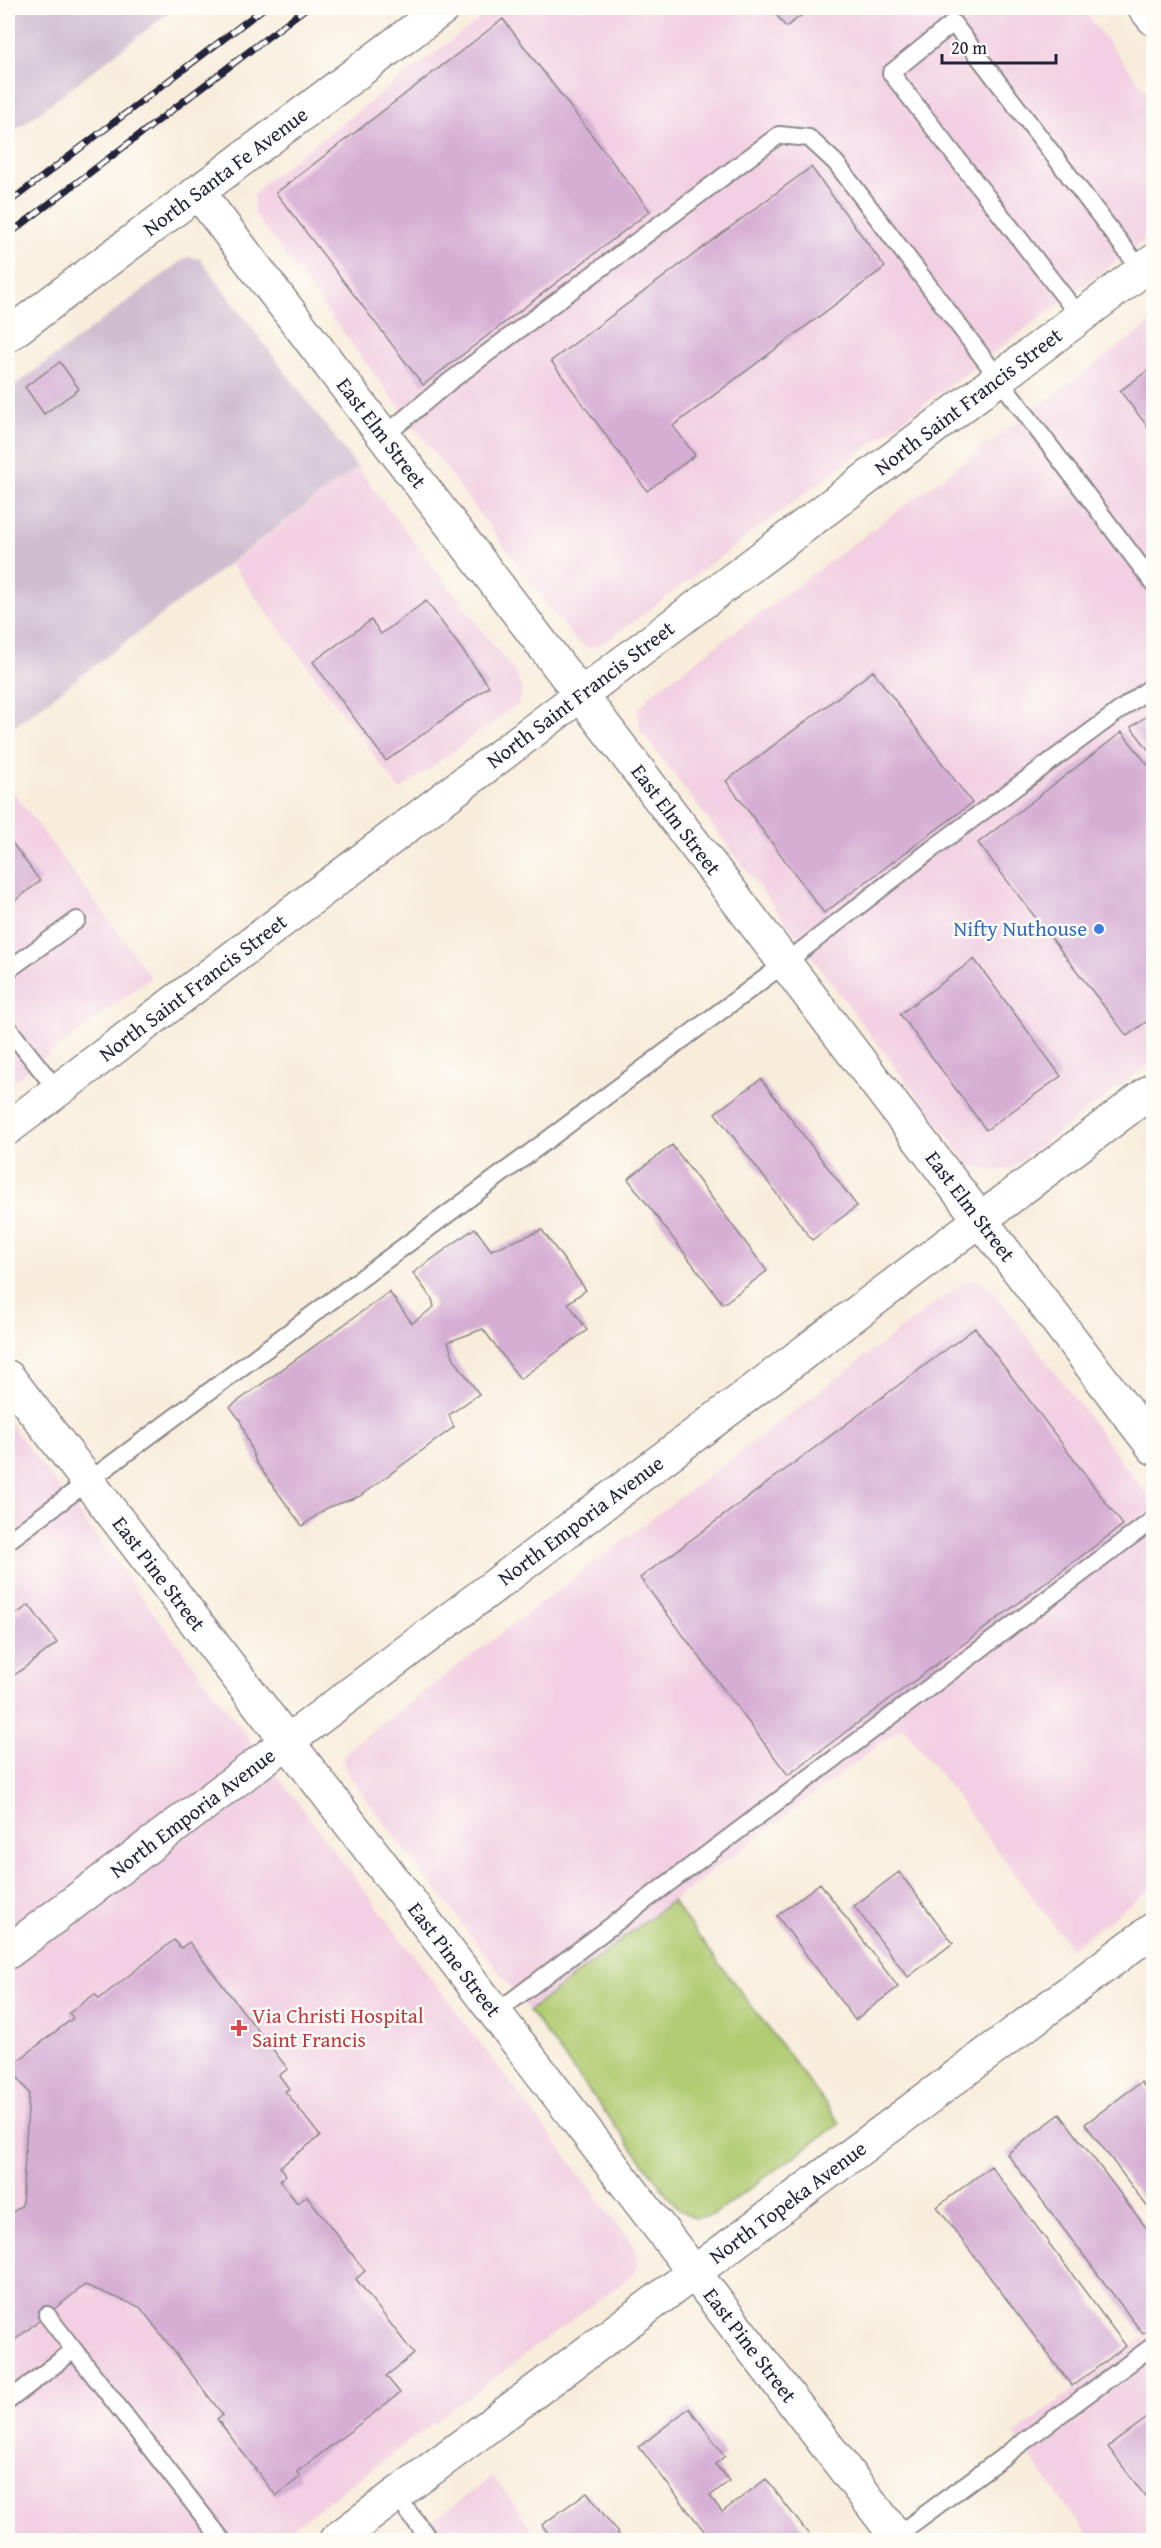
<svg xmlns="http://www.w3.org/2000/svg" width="1161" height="2548" font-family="'Gentium Book Plus',serif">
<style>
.built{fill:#f2cfe2}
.industrial{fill:#cfbdd0}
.green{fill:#b0cb71;stroke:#697656;stroke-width:1.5}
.building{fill:#d6aed4}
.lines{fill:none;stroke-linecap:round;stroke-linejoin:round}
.lane-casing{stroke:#8d888b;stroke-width:20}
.street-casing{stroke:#8d888b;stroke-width:36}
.secondary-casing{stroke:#8d888b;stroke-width:36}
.lane{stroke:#fff;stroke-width:16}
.street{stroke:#fff;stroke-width:33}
.secondary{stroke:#fff;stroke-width:33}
.rail-casing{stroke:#22223b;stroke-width:7}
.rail{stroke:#fdfcf7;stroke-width:4.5;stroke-dasharray:14;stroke-linecap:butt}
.shop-dot{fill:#3f7fe0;stroke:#fdfcf7;stroke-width:2}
.health-dot{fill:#e0444e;stroke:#fdfcf7;stroke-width:2}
.labels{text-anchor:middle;stroke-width:5;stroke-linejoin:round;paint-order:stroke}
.street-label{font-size:21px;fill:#22223b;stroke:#fdfcf7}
.shop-label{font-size:21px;fill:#366cbe;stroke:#fdfcf7;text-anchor:end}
.health-label{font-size:21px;fill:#be3a42;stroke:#fdfcf7;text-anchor:start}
</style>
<rect width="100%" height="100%" fill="#fdfcf7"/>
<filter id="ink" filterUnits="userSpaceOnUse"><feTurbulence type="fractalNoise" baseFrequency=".0167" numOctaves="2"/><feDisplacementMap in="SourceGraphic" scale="12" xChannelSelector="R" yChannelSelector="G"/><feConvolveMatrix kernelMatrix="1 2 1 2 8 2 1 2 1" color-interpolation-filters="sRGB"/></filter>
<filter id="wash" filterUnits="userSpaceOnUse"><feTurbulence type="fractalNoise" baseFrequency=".008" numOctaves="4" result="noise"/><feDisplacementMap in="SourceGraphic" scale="24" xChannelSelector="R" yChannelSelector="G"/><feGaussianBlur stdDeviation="1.35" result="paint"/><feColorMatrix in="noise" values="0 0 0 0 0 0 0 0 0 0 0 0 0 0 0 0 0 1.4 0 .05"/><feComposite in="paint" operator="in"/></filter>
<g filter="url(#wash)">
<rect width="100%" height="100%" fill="#f8eddb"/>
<path class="built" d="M494,8H1082L1153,100V234L607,641L588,649L574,639L254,214V195L265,182Z
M1153,321V1062L1009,1169L992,1171L969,1165L641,731L638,710L650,695Z
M357,467L516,674L522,691L518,704L400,790L231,564Z
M8,785L151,977L8,1085Z
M977,1279L992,1289L1153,1503V1887L1071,1948L903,1726L529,2011L349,1776L342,1759L354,1745L962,1283Z
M8,1421L632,2243L638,2260L634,2274L276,2540H8Z
M1153,2329V2540H1091L1014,2435Z
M493,2476L541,2540H407Z"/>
<path class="industrial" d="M8,8H175L8,136Z
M187,257L200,259L357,467L8,731V391Z"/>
<path class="green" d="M672,1901L840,2123L713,2215L695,2218L678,2209L529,2011Z"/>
<g id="blocks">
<path class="building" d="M771,8H811L786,27Z
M503,19L650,211L423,385L276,193Z
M811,167L885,267L673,426L695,455L647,491L551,361Z
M60,362L79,389L44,414L25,387Z
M1154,366V435L1120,391Z
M426,601L489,686L386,761L313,662L371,620L381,634Z
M873,671L972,803L824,913L726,781Z
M1154,711V757L1131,727Z
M1122,732L1154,773V1016L1127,1036L978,843Z
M8,837L40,881L8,906Z
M974,959L1061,1076L986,1130L900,1014Z
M761,1079L857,1206L812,1240L715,1113Z
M672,1145L767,1271L723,1304L628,1179Z
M475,1228L491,1250L542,1230L586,1290L568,1303L587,1330L520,1379L483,1329L448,1342L454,1359L479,1394L449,1415L454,1427L360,1496L327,1508L302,1526L256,1462L240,1420L230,1407L389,1292L412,1323L434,1307L432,1299L413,1273Z
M975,1328L1123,1525L788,1775L640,1578Z
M29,1605L57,1643L8,1680V1620Z
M899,1872L953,1943L908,1977L854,1906Z
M820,1883L898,1987L855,2020L777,1916Z
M174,1940L181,1948L189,1942L288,2069L279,2075L289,2089L285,2091L320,2136L280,2167L286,2175L280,2180L297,2203L307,2196L365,2271L356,2279L414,2354L386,2376L400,2393L297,2472L300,2477L276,2496L217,2419L223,2415L140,2307L85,2285L8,2345V2216L22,2205L29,2093L10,2067L73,2018L69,2013L95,1994L99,1999Z
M1141,2082L1154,2099V2212L1152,2213L1085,2124Z
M1060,2114L1154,2238V2325L1143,2334L1007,2154Z
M991,2166L1126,2346L1072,2386L937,2207Z
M689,2408L725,2456L715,2464L729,2481L710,2496L722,2512L766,2479L813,2540H711L639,2447Z
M1154,2413V2508L1108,2447Z
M587,2492L623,2540H553L542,2525Z"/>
</g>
</g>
<g filter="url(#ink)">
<use href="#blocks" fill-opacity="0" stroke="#8d888b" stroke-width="1.5"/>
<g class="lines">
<defs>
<path id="lane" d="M1080,317L891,73L953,23L1141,270
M384,436L449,382L779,135L809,138L836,163L1154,584
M8,970L77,920
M8,1028L57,1090
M8,1541L784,964L932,849L1154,685
M494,2014L1154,1519
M47,2315L74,2350
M8,2401L74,2350L222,2540
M396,2496L430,2540
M896,2536L1154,2345"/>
<g id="street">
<path id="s1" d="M198,192L1154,1448"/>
<path id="s2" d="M8,335L443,8"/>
<path id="s3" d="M8,1128L1154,261"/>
<path id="s4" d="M8,1377L899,2540"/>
<path id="s5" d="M8,1952L1154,1089"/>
<path id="s6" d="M336,2540L1154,1929"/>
</g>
<path id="secondary" d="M1145,8L1154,19"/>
</defs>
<use href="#lane" class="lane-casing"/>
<use href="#street" class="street-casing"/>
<use href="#secondary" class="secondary-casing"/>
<use href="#lane" class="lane"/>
<use href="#street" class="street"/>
<use href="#secondary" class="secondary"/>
<defs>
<path id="rail" d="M8,203L264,8
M8,235L306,8"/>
</defs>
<use href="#rail" class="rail-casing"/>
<use href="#rail" class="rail"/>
</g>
</g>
<circle class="shop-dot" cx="1099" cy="929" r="6"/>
<path class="health-dot" d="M236 2019h6v6h6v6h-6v6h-6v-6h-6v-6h6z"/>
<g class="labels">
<g class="street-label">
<text dy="7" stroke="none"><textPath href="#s2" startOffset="272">North Santa Fe Avenue</textPath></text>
<text dy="7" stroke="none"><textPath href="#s3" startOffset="1204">North Saint Francis Street</textPath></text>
<text dy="7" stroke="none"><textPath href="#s1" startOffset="303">East Elm Street</textPath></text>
<text dy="7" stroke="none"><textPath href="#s3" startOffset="718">North Saint Francis Street</textPath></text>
<text dy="7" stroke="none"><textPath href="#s1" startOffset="789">East Elm Street</textPath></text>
<text dy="7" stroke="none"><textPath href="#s3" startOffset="232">North Saint Francis Street</textPath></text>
<text dy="7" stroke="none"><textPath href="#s1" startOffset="1275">East Elm Street</textPath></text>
<text dy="7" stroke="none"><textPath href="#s5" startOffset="717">North Emporia Avenue</textPath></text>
<text dy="7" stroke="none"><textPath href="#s4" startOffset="248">East Pine Street</textPath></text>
<text dy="7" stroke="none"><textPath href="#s5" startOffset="231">North Emporia Avenue</textPath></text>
<text dy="7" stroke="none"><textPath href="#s4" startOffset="734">East Pine Street</textPath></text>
<text dy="7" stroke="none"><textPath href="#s6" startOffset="564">North Topeka Avenue</textPath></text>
<text dy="7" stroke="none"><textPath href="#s4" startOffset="1220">East Pine Street</textPath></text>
</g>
<g class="shop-label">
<text x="1087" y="936">Nifty Nuthouse</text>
</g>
<g class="health-label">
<text x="252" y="2023">Via Christi Hospital<tspan x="252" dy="24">Saint Francis</tspan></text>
</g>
</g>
<rect width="1161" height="2548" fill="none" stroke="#fdfcf7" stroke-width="30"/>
<path d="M942 54v9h114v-9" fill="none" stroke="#22223b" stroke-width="3"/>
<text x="951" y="54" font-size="18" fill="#22223b" stroke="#fdfcf7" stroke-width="4.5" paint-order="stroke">20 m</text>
</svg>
